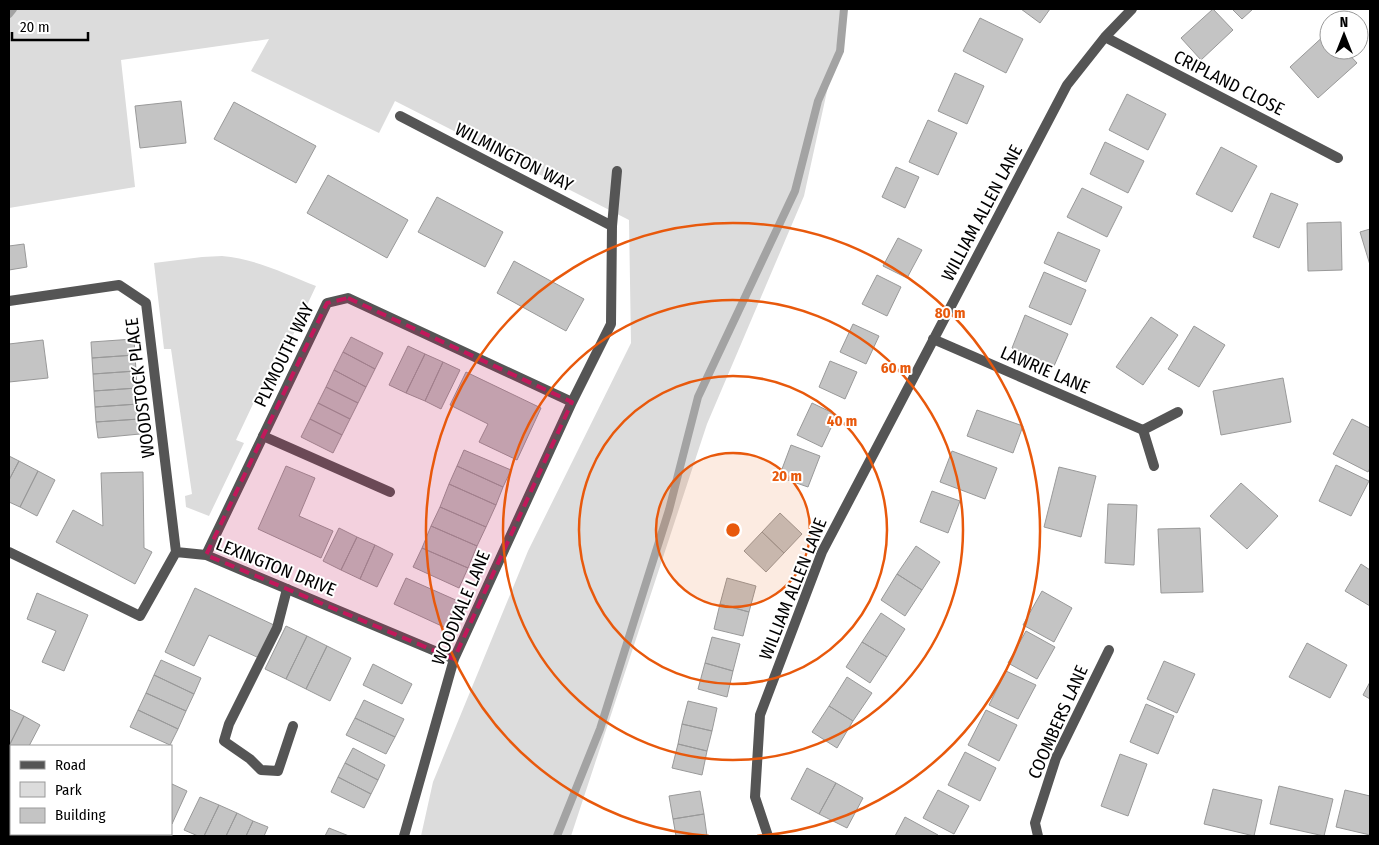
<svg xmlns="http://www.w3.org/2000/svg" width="1379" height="845" font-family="'Fira Sans Condensed',sans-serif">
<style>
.green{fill:#dcdcdc}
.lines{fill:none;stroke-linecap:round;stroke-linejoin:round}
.stream{stroke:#a3a3a3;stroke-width:8}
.building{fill:#c4c4c4;stroke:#999}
.lane{stroke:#555;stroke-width:10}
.street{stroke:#555;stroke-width:10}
.marked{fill:#c2185b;fill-opacity:0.2;stroke:#c2185b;stroke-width:4;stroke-dasharray:10 6;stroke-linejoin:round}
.ring{fill:none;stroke:#e8590c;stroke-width:2.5}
.labels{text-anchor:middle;stroke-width:4;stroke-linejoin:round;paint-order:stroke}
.street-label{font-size:18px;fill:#000;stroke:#fff}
.centre{fill:#e8590c;stroke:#fff;stroke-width:2.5}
.ring-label{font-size:15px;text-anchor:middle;font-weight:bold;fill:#e8590c;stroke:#fff;stroke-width:4;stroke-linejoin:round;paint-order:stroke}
</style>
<rect width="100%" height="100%" fill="#fff"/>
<path class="green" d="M9,9H845L804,196L707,424L571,836H421L433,782L528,551L631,343L629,220L395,101L379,133L251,71L269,39L121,60L135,187L9,208Z
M222,256C256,259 285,274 316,286L285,352L279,349L236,440L244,443L209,516L186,507L185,496L192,494L171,349H164L154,263L202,257Z"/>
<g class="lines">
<path class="stream" d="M9,14L13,9
M557,836L600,729L669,510L698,397L795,191L818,101L840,51L844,9"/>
</g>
<path class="building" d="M1021,9H1050L1040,23Z
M1213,9L1233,30L1201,60L1181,38Z
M1232,9H1253L1242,19Z
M980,18L1023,39L1006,73L963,51Z
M1328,32L1329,50H1345L1357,63L1318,98L1290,67Z
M955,73L984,86L967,124L938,111Z
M1127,94L1166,114L1148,150L1109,130Z
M181,101L186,143L140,148L135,106Z
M234,102L316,146L296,183L214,139Z
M928,120L957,133L938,175L909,162Z
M1105,142L1144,161L1128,193L1090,174Z
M1221,147L1257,166L1232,212L1196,194Z
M896,167L919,177L905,208L882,197Z
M328,175L408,220L387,258L307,213Z
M1082,188L1122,207L1107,237L1067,217Z
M1271,193L1298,204L1279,248L1253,237Z
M437,197L503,232L485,267L418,232Z
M1341,222L1342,270L1308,271L1307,223Z
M1370,229V265L1360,232Z
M1058,232L1100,250L1086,282L1044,263Z
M898,238L922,250L907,278L883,266Z
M24,244L27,267L9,270V246Z
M514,261L584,299L566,331L497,293Z
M1044,272L1086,290L1071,325L1029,307Z
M877,275L901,287L887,316L862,304Z
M1025,315L1068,334L1054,366L1012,348Z
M1151,317L1178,335L1143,385L1116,367Z
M853,324L879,336L866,364L840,352Z
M1194,326L1225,345L1199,387L1168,369Z
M351,337L383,353L375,369L343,352Z
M134,339L135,355L92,358L91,342Z
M43,340L48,378L9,382V344Z
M408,346L425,354L406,393L389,385Z
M343,352L375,369L366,387L334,370Z
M425,354L443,362L425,401L406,393Z
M135,355L136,371L93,374L92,358Z
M830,361L857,372L845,399L819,387Z
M443,362L460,370L441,409L425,401Z
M334,370L366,387L358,403L326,387Z
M136,371L137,388L94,391L93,374Z
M466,372L541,408L517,460L479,442L488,424L450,405Z
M1283,378L1291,422L1221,435L1213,391Z
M326,387L358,403L350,419L318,403Z
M137,388L138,404L95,407L94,391Z
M318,403L350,419L342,435L310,419Z
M812,403L837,415L822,447L797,435Z
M138,404L139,419L96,422L95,407Z
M977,410L1023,426L1013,453L967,436Z
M139,419L140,434L98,438L96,422Z
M310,419L342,435L333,453L301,437Z
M1352,419L1370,428V468L1368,472L1333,454Z
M791,445L820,456L808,487L779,477Z
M464,450L511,470L503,487L457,466Z
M952,451L997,468L985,499L940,482Z
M9,456L19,461L9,480Z
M19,461L38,471L20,507L9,502V480Z
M1336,465L1369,481L1351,516L1319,501Z
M286,466L315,478L299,516L333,531L321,558L258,529Z
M457,466L503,487L496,505L449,484Z
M1059,467L1096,476L1081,537L1044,527Z
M38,471L55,480L37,516L20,507Z
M143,472L144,548L152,552L135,584L56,542L73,510L103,526L101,473Z
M1241,483L1278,516L1247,549L1210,516Z
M449,484L496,505L486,527L440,507Z
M932,491L960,501L948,533L920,522Z
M1108,504L1137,505L1134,565L1105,563Z
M440,507L486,527L477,546L431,526Z
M780,513L802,534L784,553L762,532Z
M431,526L477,546L468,568L422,548Z
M339,528L357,537L341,570L323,561Z
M1200,528L1203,592L1161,593L1158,529Z
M762,532L784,553L766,572L744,551Z
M357,537L375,545L360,579L341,570Z
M375,545L393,554L377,587L360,579Z
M916,546L940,562L922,590L897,574Z
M422,548L468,568L459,588L413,567Z
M1361,564L1370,570V606L1345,591Z
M897,574L922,590L905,616L881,600Z
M406,578L458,601L446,628L394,604Z
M727,578L756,586L749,612L720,604Z
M195,588L274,625L259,658L209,635L194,666L165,652Z
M1042,591L1072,608L1054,642L1023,625Z
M37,593L88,615L64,671L42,662L56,631L27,619Z
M720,604L749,612L743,636L714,629Z
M881,613L905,629L887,657L862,642Z
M286,626L307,636L286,679L265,669Z
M1026,631L1055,647L1037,679L1008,663Z
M307,636L327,646L306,689L286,679Z
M712,637L740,644L733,671L705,663Z
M862,642L887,657L870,683L846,667Z
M1307,643L1347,665L1330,698L1289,677Z
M327,646L351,658L330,701L306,689Z
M161,660L201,678L194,694L154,675Z
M1164,661L1195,674L1177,713L1147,699Z
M705,663L733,671L727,697L698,689Z
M373,664L412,684L402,704L363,685Z
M1006,671L1036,685L1018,719L989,705Z
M154,675L194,694L186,711L146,693Z
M847,677L872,693L853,721L829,706Z
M1370,682V699L1363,695Z
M146,693L186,711L178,729L138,710Z
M364,700L404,719L395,737L355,718Z
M688,701L717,708L712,731L682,724Z
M1146,704L1174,716L1158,754L1130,742Z
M829,706L853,721L837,748L812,732Z
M9,709L24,716L9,746Z
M138,710L178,729L170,745L130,727Z
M986,710L1017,725L999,761L968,745Z
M24,716L40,725L29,746H11V753L9,752V746Z
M355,718L395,737L386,754L346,735Z
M682,724L712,731L707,751L678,744Z
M678,744L707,751L702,775L672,768Z
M353,748L385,765L378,780L345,763Z
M965,752L996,768L980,801L948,785Z
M1120,754L1147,764L1128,816L1101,806Z
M345,763L378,780L371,794L338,777Z
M807,768L836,783L819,814L791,799Z
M338,777L371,794L364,808L331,792Z
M836,783L863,798L847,828L819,814Z
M172,784L187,791L172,824L171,786Z
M1279,786L1333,799L1324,836L1270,824Z
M1213,789L1262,800L1254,836L1204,824Z
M938,790L969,806L954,834L923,818Z
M1345,790L1370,796V835L1336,827Z
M700,791L704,814L673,819L669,796Z
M200,797L219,805L204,836H198L184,830Z
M219,805L237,813L226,836H204Z
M237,813L253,821L246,836H226Z
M704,814L707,836H676L673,819Z
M905,817L938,835V836H895Z
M253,821L268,827L264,836H246Z
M329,828L349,836H325Z"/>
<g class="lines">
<path class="lane" d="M263,436L390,492
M1154,466L1143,430L1178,412
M287,589L277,628L229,724L224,741L250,759L261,770L278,771L293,726"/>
<path class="street" d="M1105,37L1338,158
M400,116L612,226L611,324L572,402L454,659L404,836
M612,226L617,171
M9,301L119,285L146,303L176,552
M933,339L1143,430
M9,552L140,616L176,552L206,555L454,659
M206,555L327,303L348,298L572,402
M9,785L11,786
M113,834L118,836
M768,836L755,797L760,715L822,552L1067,85L1105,37L1132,9
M1038,836L1035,823L1056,758L1109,650"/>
</g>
<path class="marked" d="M348,298L572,402L454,659L206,555L327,303Z"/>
<circle cx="733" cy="530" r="77" fill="#e8590c" fill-opacity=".12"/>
<g class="ring">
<circle cx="733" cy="530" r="77"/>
<circle cx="733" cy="530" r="154"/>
<circle cx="733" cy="530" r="230"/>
<path d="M709 836A307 307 0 1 1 757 836"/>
</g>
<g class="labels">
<g class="street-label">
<text transform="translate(1229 83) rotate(27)" y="6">CRIPLAND CLOSE</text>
<text transform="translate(514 157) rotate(27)" y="6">WILMINGTON WAY</text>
<text transform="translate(982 213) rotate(-62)" y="6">WILLIAM ALLEN LANE</text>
<text transform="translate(284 355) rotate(-64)" y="6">PLYMOUTH WAY</text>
<text transform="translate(1045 370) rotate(23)" y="6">LAWRIE LANE</text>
<text transform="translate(140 388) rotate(-97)" y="6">WOODSTOCK PLACE</text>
<text transform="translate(276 567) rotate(22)" y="6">LEXINGTON DRIVE</text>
<text transform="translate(793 589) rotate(-68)" y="6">WILLIAM ALLEN LANE</text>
<text transform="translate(461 608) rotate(-67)" y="6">WOODVALE LANE</text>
<text transform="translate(1058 722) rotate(-66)" y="6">COOMBERS LANE</text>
</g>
</g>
<circle cx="733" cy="530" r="8" class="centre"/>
<g class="ring-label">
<text x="950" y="318">80 m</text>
<text x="896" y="373">60 m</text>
<text x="842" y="426">40 m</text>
<text x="787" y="481">20 m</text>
</g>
<rect width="1379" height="845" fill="none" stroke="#000000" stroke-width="20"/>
<rect x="10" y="745" width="162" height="90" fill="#ffffff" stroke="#999999"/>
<rect x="20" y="761" width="25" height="8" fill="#555555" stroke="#999999"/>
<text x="55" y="770" font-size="15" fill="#000000">Road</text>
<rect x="20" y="782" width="25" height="15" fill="#dcdcdc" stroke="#999999"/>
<text x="55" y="795" font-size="15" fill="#000000">Park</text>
<rect x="20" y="808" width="25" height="15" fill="#c4c4c4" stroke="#999999"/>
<text x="55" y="820" font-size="15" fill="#000000">Building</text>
<g transform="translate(1344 35)"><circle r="24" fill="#ffffff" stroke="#999999"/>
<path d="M0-4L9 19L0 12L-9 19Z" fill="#000000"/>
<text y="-8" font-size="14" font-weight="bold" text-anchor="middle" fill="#000000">N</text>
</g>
<path d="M12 32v8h76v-8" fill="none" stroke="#000000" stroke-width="2.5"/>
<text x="20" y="32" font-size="15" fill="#000000" stroke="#ffffff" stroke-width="4" paint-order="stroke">20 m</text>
</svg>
